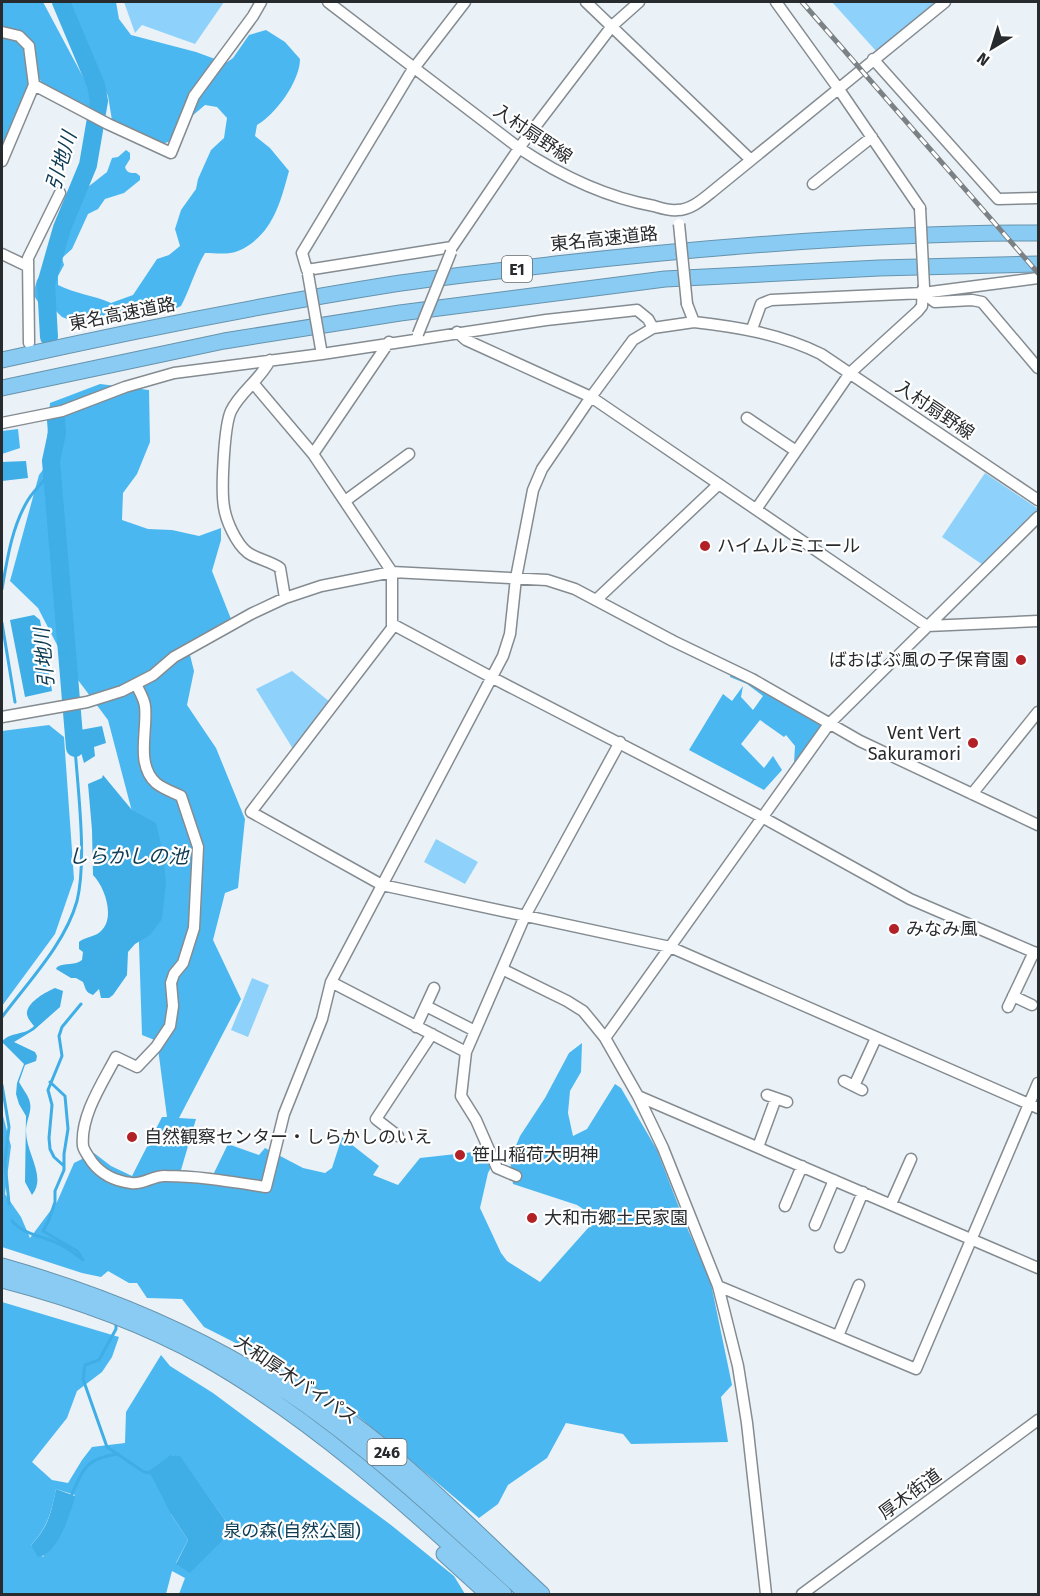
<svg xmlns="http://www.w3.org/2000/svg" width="1040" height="1596" font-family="'Fira Sans','Noto Sans JP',sans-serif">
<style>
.green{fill:#8ed2fb}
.forest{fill:#4bb7f0;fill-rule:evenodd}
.water{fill:#3fade6}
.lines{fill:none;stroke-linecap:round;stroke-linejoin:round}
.stream{stroke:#3fade6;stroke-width:3}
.river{stroke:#3fade6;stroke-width:18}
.minor-casing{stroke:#858c91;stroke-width:13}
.highway-casing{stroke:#6793ad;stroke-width:17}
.minor{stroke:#fff;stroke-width:10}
.highway{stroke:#89cbf2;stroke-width:15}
.rail-casing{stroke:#7b8184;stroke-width:5}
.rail{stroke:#fff;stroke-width:3;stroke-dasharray:9;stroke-linecap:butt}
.minor-bridge-casing{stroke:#858c91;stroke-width:13;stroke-linecap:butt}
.minor-bridge{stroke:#fff;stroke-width:10}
.poi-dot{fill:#b22126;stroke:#fff;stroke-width:2}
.labels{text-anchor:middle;stroke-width:4.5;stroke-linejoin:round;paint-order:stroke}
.shield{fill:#fff;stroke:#686b6c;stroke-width:1.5}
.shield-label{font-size:16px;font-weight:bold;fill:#282b2d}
.street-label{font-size:18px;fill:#282b2d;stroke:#fff}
.poi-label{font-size:18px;fill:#282b2d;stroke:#fff;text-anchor:start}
.park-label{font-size:18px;fill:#0d3b53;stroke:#fff}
.water-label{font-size:20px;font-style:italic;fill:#0d3b53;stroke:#fff}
</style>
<rect width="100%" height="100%" fill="#eaf2f7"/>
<path class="green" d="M124,2H224L195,44L142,25L135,33Z
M832,2H938L876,51Z
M985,473L1037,508L1038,512L983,565L942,537Z
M292,671L330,702L293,749L256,689Z
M436,839L478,862L465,884L424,862Z
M252,978L269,985L248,1037L231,1030Z"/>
<path class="forest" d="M2,2H43L90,90L93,100L92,110L88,111L46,89L38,77L2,162Z
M66,2H116L119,19L131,35L196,52L226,63L233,58L249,35L266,30L285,42L300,59C300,81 276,114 257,125L255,136L270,148L289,171C280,204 272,236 238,251C229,255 215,253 205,253C195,270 190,289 181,306L165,313L130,316L109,323L80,324L62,317L53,308L40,305L33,294L37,280L56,257L65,229L73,218L79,194L107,172L112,158L118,157L126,150L130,153V159L125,167C127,173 130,173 136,173L140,176V180L124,193L105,199L98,209L88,214L72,249L62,258L64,265L58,276V285C76,294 93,295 111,303L133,295L157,259L169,255L180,246L175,229L181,210L196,189L198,179L211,150L224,138L227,118L217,107L205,105L178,128L171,141L162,144L112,120L108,96Z
M100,384L149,390L150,442L137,474L123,493L122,520L148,529L172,530L199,536L221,528V540L212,571L231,619L187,643L194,671L187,705L216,748L245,819L238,888L225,893L213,940L241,999L179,1118L196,1119L181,1170L213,1175L228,1144L259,1155L265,1148L303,1168L325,1173L332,1168L342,1137L379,1166L373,1175L398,1185L420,1158L483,1151L497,1156L488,1173L480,1208L501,1253L507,1261L540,1282L597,1218L577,1205L513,1184L510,1160L520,1136L545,1098L569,1053L582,1043L581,1072L570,1091L568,1113L573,1136L587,1129L615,1084L621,1088L657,1150L685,1223L710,1279L732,1385L721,1397L728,1442L631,1444L623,1434L566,1423L547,1458L508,1485L498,1504L479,1518L345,1405L285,1368L204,1327L182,1299L147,1298L137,1283H129L108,1271L101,1277L82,1273L2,1247V1112L11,1146L5,1194L21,1217L30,1238L57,1202L74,1163L94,1153L111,1166L132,1176L162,1117H167L157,1041L142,1035L135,823L108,720L69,668L38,608L10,581L39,475L45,467L50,403Z
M18,429L20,448L2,454V431Z
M731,672L822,724L794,763L795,746L786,735L784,737L760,720L741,744L764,768L773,756L782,770L764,790L689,750L723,694L732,701L743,686L741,697L753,710L763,696L747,684L730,677Z
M49,725L64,737L74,879L55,934L2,1006V731Z
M2,1302L119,1337L112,1357L102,1372L77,1391L67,1418L32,1462L52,1480L68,1483L82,1460L92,1447L125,1443L126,1412L161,1355L170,1366L213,1393L391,1525L454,1576L465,1594H179L185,1578L172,1571L166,1594H2ZM171,1455L180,1457L225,1520L228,1530L176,1563L188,1540L171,1514ZM56,1489L75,1495L43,1557L31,1545C48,1526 51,1514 56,1489Z"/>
<path class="water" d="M26,461L28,478L2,481V462Z
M34,615L40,620L52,691L25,697L10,620Z
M102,726L106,743L94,747L95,756L84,763L75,731Z
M103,775L132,810L156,823L163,853L166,883L162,919L150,935L135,944L128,952L127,975L113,995L109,998H101L99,989L93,995C85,992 86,989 83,982L76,978H71L56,969L57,967C65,962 75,966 82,960L83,952L79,949V942C85,937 94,937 100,932C116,919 105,887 93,875L92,830L88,784L102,778Z
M55,988L63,991L60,1007L34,1030L14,1042L35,1052L37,1056L36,1061L25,1065L19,1082C22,1088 29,1096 30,1103C32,1112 26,1121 26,1131C26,1154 47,1176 32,1195L25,1182L26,1116L19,1104L16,1094L17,1083L24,1064L2,1042C10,1031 25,1036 34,1026C31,1022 26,1017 27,1012C29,1001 46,992 55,988Z
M171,1455L180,1456L225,1520L228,1530L221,1542L190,1573L176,1564L188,1540L171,1514L149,1471Z
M56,1489L75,1496C71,1512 58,1555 38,1557L31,1545C49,1526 51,1513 56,1489Z"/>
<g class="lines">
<path class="stream" d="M2,589C7,560 12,526 28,500C34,490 44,481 52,472
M2,623L15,702
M2,1017C28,982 65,944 77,901C87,860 78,791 75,748H82
M50,1082L65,1096L68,1129L64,1154V1170L55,1191V1202L49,1220L43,1231L77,1251L82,1258
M2,1085L9,1127L5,1162L9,1204
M64,1166L54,1157L50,1149L49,1138L52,1105L48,1090L62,1056L59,1036L62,1027L81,1004
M12,1221C24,1235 43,1236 59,1244C68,1248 75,1254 83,1260
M116,1323V1329L99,1360L85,1365L83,1379L107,1447L144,1472L151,1473
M72,1494C84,1467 87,1458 118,1454"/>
<path class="river" d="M49,337L46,284L62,228L88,165L99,101L96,85L61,2
M56,420L57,433L51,461L75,748"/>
<defs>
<path id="minor" d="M328,2L519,148C561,176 604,197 654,206C661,208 670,211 677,210C691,210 703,199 713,191L945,2
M465,2L411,72L302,253L307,270L452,247L522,144L612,26L639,2
M586,2L751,160
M776,2L838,88L920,208
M2,32L19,36L29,46L34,85L2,161
M873,59L998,199L1038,198
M34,85L108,124L171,153L194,96L253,16L261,2
M813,184L872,137
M2,254L27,266
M923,293L935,302L972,300L982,302L1038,368
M687,304L694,322C738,327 781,334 821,354L1038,500
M752,329L761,304L771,300L923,293L1038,278
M457,332L466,340L591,397L927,626L1038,621
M29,343L28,258L60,193
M270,360C261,379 240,392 231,411C224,426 221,490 224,507C226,521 236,543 247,552C256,559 270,561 280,568L285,598
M253,383L313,454L392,572V624L491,677L762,817L910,899L1038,954
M747,418L796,451
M2,423L62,411L125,387L174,373L322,354L546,320L637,310L648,319L653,328
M313,454L389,342
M345,501L409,454
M757,508L850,373L918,311L922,306L923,288
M596,600L719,484
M392,624V628L251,812L382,885L670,947L1038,1108
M136,684C139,691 144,698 145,706C148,730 135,764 156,783C163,789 173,792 181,796L198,847L194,928L183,963L174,974L171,983L173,1006L170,1026L156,1047L137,1067L116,1057C103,1082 80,1116 83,1146C84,1151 89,1157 92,1162C102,1175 114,1181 131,1183C144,1185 153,1175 166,1176C199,1176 233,1182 266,1187L284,1114L322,1019L331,982L503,656L510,634L516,578L533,490L542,469L591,397L633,340L653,328L694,322
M2,717L87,702L122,691L153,675L174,657L251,614L285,598L321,586L392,572L547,580L575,589L673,641L752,679L860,741L1038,825
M972,794L1038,712
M502,969L567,1001L583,1011L593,1023L605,1038L638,1096L663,1148L718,1286L738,1366L747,1423L766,1594
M331,982L466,1052L525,916L620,742
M1013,996L1032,1005
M426,1006L475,1031
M1008,1007L1034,952
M416,1027L434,988
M605,1038L829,724L1038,517
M466,1052L461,1096L476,1120L497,1168L516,1176
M844,1081L862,1090
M854,1086L876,1038
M767,1095L787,1102
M638,1096L1038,1268
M398,1136L376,1119L432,1034
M758,1147L776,1098
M891,1204L911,1159
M785,1206L802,1166
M815,1225L834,1180
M840,1247L863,1192
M718,1286L916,1369L1038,1083
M838,1336L859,1285
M802,1594L1038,1420"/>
<path id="highway" d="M2,360C131,331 262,305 394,284C448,276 502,271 556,264C716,246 877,233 1038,233
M2,388L224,341L400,313L665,279L879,268L1038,264
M2,1266C115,1298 226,1345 321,1416C394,1470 460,1533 527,1594
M2,1280C71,1298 142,1323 205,1358C316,1421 410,1508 504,1594
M257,1363C367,1417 453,1512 542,1594
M444,1554L488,1594"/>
</defs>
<use href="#minor" class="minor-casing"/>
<use href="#highway" class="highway-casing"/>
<use href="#minor" class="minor"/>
<use href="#highway" class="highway"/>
<defs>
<path id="rail" d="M802,2L1038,273"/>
</defs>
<use href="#rail" class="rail-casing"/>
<use href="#rail" class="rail"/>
<defs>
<path id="minor-bridge" d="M920,208L924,287
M679,224L687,304
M308,274L321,349
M418,334L451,252"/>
</defs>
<use href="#minor-bridge" class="minor-bridge-casing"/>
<use href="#minor-bridge" class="minor-bridge"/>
</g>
<g class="poi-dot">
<circle cx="705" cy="546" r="6"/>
<circle cx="1021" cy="660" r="6"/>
<circle cx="973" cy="743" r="6"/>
<circle cx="894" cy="929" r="6"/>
<circle cx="132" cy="1137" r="6"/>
<circle cx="460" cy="1155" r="6"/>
<circle cx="532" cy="1218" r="6"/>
</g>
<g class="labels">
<g class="shield">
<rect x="502" y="256" width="30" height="26" rx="4.5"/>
<rect x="367.5" y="1439" width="39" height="26" rx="4.5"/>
</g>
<g class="shield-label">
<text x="517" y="275">E1</text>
<text x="387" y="1458">246</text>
</g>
<g class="street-label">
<text transform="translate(533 134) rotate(34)" y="6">入村扇野線</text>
<text transform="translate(604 239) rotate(-6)" y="6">東名高速道路</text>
<text transform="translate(122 314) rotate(-11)" y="6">東名高速道路</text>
<text transform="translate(935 410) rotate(34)" y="6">入村扇野線</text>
<text transform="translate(296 1380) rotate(34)" y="6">大和厚木バイパス</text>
<text transform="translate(910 1494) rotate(-36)" y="6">厚木街道</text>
</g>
<g class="poi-label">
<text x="717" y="552">ハイムルミエール</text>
<text x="1009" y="666" text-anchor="end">ばおばぶ風の子保育園</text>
<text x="961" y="739" text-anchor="end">Vent Vert<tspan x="961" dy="21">Sakuramori</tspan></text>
<text x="906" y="935">みなみ風</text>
<text x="144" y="1143">自然観察センター・しらかしのいえ</text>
<text x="472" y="1161">笹山稲荷大明神</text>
<text x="544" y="1224">大和市郷土民家園</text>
</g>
<g class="park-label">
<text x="292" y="1537">泉の森(自然公園)</text>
</g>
<g class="water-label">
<text transform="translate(61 161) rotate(-73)" y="7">引地川</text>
<text transform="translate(44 658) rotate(-95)" y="7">引地川</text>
<text x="128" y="863">しらかしの池</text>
</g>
</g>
<rect width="1040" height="1596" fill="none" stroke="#282b2d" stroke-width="6"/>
<g transform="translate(992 48) rotate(218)" stroke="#ffffff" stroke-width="4.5" paint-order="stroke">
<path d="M0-4.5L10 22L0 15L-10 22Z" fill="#282b2d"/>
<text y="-9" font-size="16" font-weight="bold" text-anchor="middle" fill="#282b2d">N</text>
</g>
</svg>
